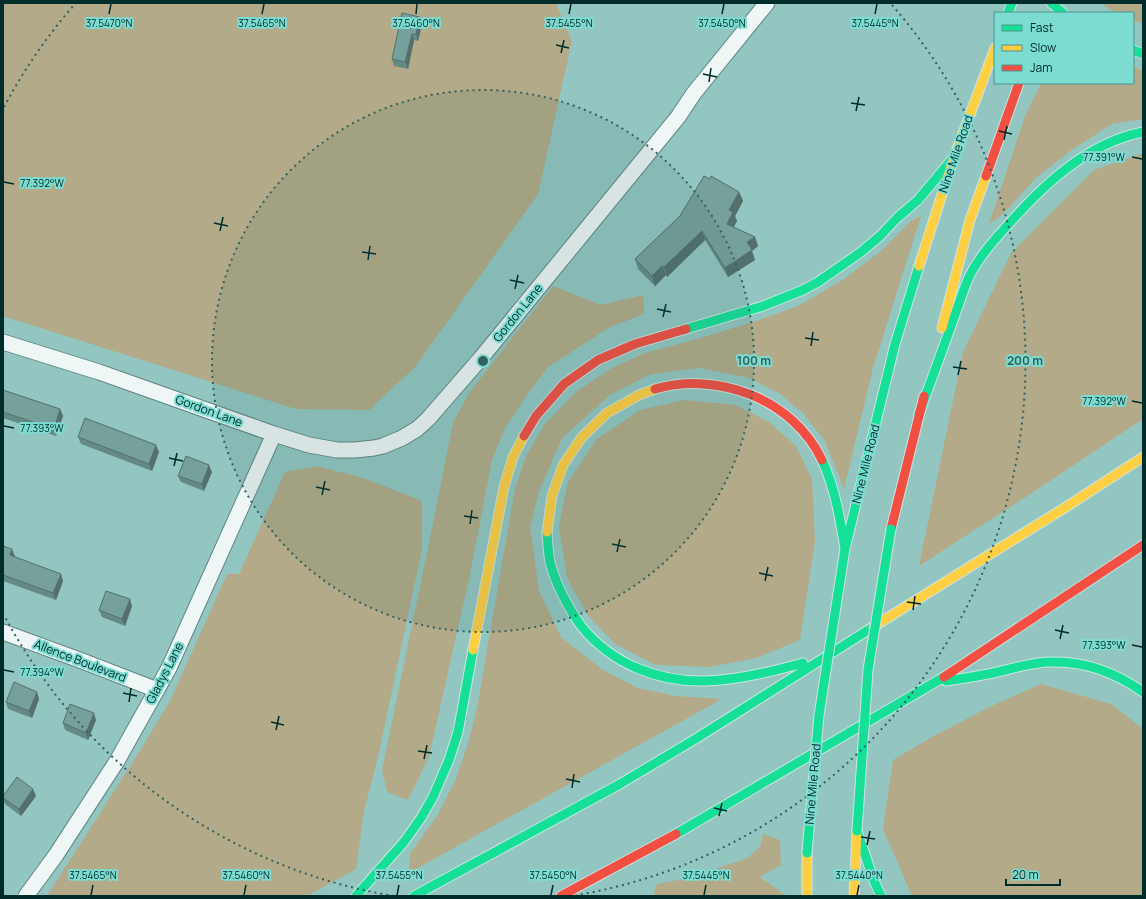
<svg xmlns="http://www.w3.org/2000/svg" width="1146" height="899" font-family="Manrope,sans-serif">
<style>
.green{fill:#b2aa88}
.lines{fill:none;stroke-linecap:round;stroke-linejoin:round}
.street-casing{stroke:#618783;stroke-width:17}
.fast-casing{stroke:#cee5e3;stroke-width:11}
.slow-casing{stroke:#cee5e3;stroke-width:11}
.jam-casing{stroke:#cee5e3;stroke-width:11}
.street{stroke:#eff6f6;stroke-width:15}
.fast{stroke:#16e098;stroke-width:9}
.slow{stroke:#ffcf43;stroke-width:9}
.jam{stroke:#f24e42;stroke-width:9}
.fast-bridge-casing{stroke:#cee5e3;stroke-width:11;stroke-linecap:butt}
.fast-bridge{stroke:#16e098;stroke-width:9}
.wall{fill:#658a86}
.shaded-wall{fill:#53706d}
.building{fill:#76a09c;stroke:#53706d}
.ticks{fill:none;stroke:#002c29;stroke-width:1.5}
.ring{fill:none;stroke:#33625e;stroke-width:2;stroke-dasharray:2 4}
.labels{text-anchor:middle;stroke-width:4;stroke-linejoin:round;paint-order:stroke}
.street-label{font-size:12px;fill:#002c29;stroke:#7ddcd2}
.ticks-label{font-size:10px;text-anchor:middle;fill:#002c29;stroke:#7ddcd2;stroke-width:4;stroke-linejoin:round;paint-order:stroke}
.centre{fill:#33625e;stroke:#7ddcd2;stroke-width:2}
.ring-label{font-size:12px;text-anchor:middle;font-weight:bold;fill:#33625e;stroke:#7ddcd2;stroke-width:4;stroke-linejoin:round;paint-order:stroke}
</style>
<rect width="100%" height="100%" fill="#93c6c1"/>
<path class="green" d="M3,3H556L572,41L538,194L415,367L369,410L296,409L3,316Z
M1102,3H1143V24L1133,20V13C1121,13 1110,13 1102,3Z
M1133,66L1143,71V119L1112,124L1073,149L1037,177L1003,214L989,224L1025,116L1041,83H1133Z
M1143,153V419L1038,489L919,566L963,352L1011,253L1094,170Z
M921,216L873,368L844,489L825,441L803,413L780,394L749,378L700,368L651,374L610,395L562,438L539,491L530,527L539,591L561,637L603,670L638,688L676,696L722,699L409,873L410,854L437,816L454,783L467,747L477,708L515,489L527,454L545,424L577,391L612,368L645,353L704,337L756,321L798,306L844,279L881,251L911,221Z
M553,286L601,305L643,295L644,314L610,327L548,367L527,395L505,428L492,460L470,574L429,757L408,800L387,792L382,770L433,524L450,437L454,421L469,393Z
M685,400L735,405L769,422L796,446L812,479L815,541L800,640L756,658L710,667L656,665L615,644L587,614L567,578L559,526L568,482L597,439L640,410Z
M317,466L363,478L422,501V549L378,757L364,811L356,869L307,896H47L141,749L170,701L227,574H239L285,472Z
M1041,684L1111,704L1143,729V896H912L883,829L893,760L932,737L989,707Z
M763,834L780,840L781,865L760,877L787,896H653L657,884L683,879L746,859L760,847Z"/>
<g class="lines">
<defs>
<path id="street" d="M3,342L99,372L274,434L309,445L337,450H355L374,448L383,446L402,438L417,429L428,419L481,358L678,117L694,93L767,3
M3,632L85,662L157,690
M26,896L56,855L117,761L169,668L274,434"/>
<path id="fast" d="M1051,3L1063,13
M1008,13L1012,3
M1133,50L1143,54
M686,329L763,306L803,290L818,282L861,252L880,236L897,218L918,200L954,157
M919,414C930,383 942,352 953,320C959,305 963,289 970,275C979,257 993,241 1006,227C1043,185 1087,143 1143,132
M822,460C835,488 840,518 845,549
M547,532C548,542 548,552 550,562C554,579 562,595 570,609C574,615 578,622 582,627C612,664 658,682 705,681C738,680 771,672 803,663
M845,549L895,344L919,266
M946,681C960,679 974,677 988,674C1009,670 1030,662 1051,662C1085,661 1116,673 1143,692
M857,831L874,881L881,896
M676,834L944,677
M356,896L404,842L421,818L433,797L449,760L458,732L473,650
M414,896L620,784L697,738L873,627"/>
<path id="slow" d="M919,266L954,157L995,48
M942,328L970,220L986,176
M547,532L552,496L563,465L582,437L607,413L639,395L655,389
M873,627L1066,507L1143,457
M473,650L504,487L513,457L524,436
M807,853V896
M854,896L857,831"/>
<path id="jam" d="M986,176L1019,83
M655,389C718,371 793,399 822,460
M524,436L536,416L564,384L598,360L635,344L686,329
M891,529L924,396
M944,677L1143,545
M561,896L676,834"/>
</defs>
<use href="#street" class="street-casing"/>
<use href="#fast" class="fast-casing"/>
<use href="#slow" class="slow-casing"/>
<use href="#jam" class="jam-casing"/>
<use href="#street" class="street"/>
<use href="#fast" class="fast"/>
<use href="#slow" class="slow"/>
<use href="#jam" class="jam"/>
<defs>
<path id="fast-bridge" d="M857,831L868,670L891,529
M807,853L819,715L845,549"/>
</defs>
<use href="#fast-bridge" class="fast-bridge-casing"/>
<use href="#fast-bridge" class="fast-bridge"/>
</g>
<path class="wall" d="M420,17L422,24L418,41L414,40L408,69L394,66L392,59Z
M710,179L739,192L743,201L735,216L737,221L733,227L755,237L758,246L752,251L755,260L728,277L705,240L667,277L666,275L655,286L638,269L635,259L680,216Z
M3,390L60,409L63,416L56,436L3,418Z
M78,437L159,452L152,471L81,444Z
M212,472L204,491L181,482L178,476Z
M3,546L15,556L14,557L63,581L56,600L3,581Z
M132,606L125,626L102,617L99,610Z
M39,699L32,718L8,709L6,702Z
M96,720L88,740L65,730L63,723Z
M3,796H36L21,816L5,804L3,800Z"/>
<path class="shaded-wall" d="M420,17L422,24L418,41L416,34Z
M412,34L414,40L408,69L405,62Z
M739,192L743,201L735,216L737,221L730,234L727,224L729,210Z
M702,231L705,240L667,277L664,267Z
M755,237L758,246L752,251L755,260L728,277L725,268L747,242Z
M662,266L666,275L655,286L652,276Z
M60,409L63,416L56,436L54,429Z
M156,445L159,452L152,471L149,464Z
M209,465L212,472L204,491L202,484Z
M12,549L15,556L13,562L10,555Z
M61,574L63,581L56,600L53,593Z
M130,599L132,606L125,626L122,619Z
M37,692L39,699L32,718L29,711Z
M94,713L96,720L88,740L86,733Z
M33,789L36,796L21,816L19,809Z"/>
<path class="building" d="M402,13L420,17L416,34H412L405,62L392,59Z
M704,176L710,179L711,176L739,192L729,210L733,212L727,224L755,237L747,242L752,250L725,268L702,231L664,267L662,266L652,276L635,259L680,216Z
M3,390L60,409L54,429L3,412Z
M85,418L156,445L149,464L78,437Z
M186,456L209,465L202,484L178,476Z
M3,546L12,549L10,555L61,574L53,593L3,575Z
M106,591L130,599L122,619L99,610Z
M14,682L37,692L29,711L6,702Z
M70,704L94,713L86,733L63,723Z
M17,777L33,789L19,809L3,798V796Z"/>
<path class="ticks" d="M109,14L111,4M262,14L264,4M416,14L417,4M569,14L571,4M722,14L724,4M875,14L877,4M556,45L569,48M561,53L564,40M703,74L717,77M709,82L711,68M851,103L865,105M856,111L859,97M999,131L1012,134M1004,140L1007,126M1132,157L1142,159M4,182L14,184M214,223L228,226M220,231L223,217M362,252L376,254M368,260L370,246M510,280L524,283M515,289L518,275M657,309L671,312M663,317L666,304M805,338L819,340M811,346L813,332M953,367L967,369M958,375L961,361M1132,401L1142,403M4,426L14,428M169,458L183,461M174,466L177,453M316,487L330,490M322,495L325,481M464,516L478,518M470,524L472,510M612,544L626,547M617,552L620,539M759,573L773,576M765,581L768,567M907,602L921,604M913,610L915,596M1055,630L1069,633M1060,639L1063,625M1132,645L1142,647M4,670L14,672M123,693L137,696M129,702L131,688M271,722L284,725M276,730L279,716M418,751L432,753M424,759L427,745M566,779L580,782M572,788L574,774M714,808L727,811M719,816L722,803M861,837L875,839M867,845L870,831M91,895L93,885M244,895L246,885M397,895L399,885M551,895L553,885M704,895L706,885M857,895L859,885"/>
<circle cx="483" cy="361" r="271" fill="#33625e" fill-opacity=".12"/>
<g class="ring">
<circle cx="483" cy="361" r="271"/>
<path d="M394 896A542 542 0 0 1 4 615M4 107A542 542 0 0 1 74 5M892 5A542 542 0 0 1 572 896"/>
</g>
<g class="labels">
<g class="street-label">
<text transform="translate(956 154) rotate(-71)" y="4">Nine Mile Road</text>
<text transform="translate(518 313) rotate(-51)" y="4">Gordon Lane</text>
<text transform="translate(209 411) rotate(20)" y="4">Gordon Lane</text>
<text transform="translate(866 464) rotate(-76)" y="4">Nine Mile Road</text>
<text transform="translate(80 661) rotate(21)" y="4">Allence Boulevard</text>
<text transform="translate(165 673) rotate(-63)" y="4">Gladys Lane</text>
<text transform="translate(813 784) rotate(-85)" y="4">Nine Mile Road</text>
</g>
</g>
<g class="ticks-label">
<text x="109" y="27">37.5470°N</text>
<text x="262" y="27">37.5465°N</text>
<text x="416" y="27">37.5460°N</text>
<text x="569" y="27">37.5455°N</text>
<text x="722" y="27">37.5450°N</text>
<text x="875" y="27">37.5445°N</text>
<text x="1104" y="161">77.391°W</text>
<text x="42" y="187">77.392°W</text>
<text x="1104" y="405">77.392°W</text>
<text x="42" y="432">77.393°W</text>
<text x="1104" y="649">77.393°W</text>
<text x="42" y="676">77.394°W</text>
<text x="93" y="879">37.5465°N</text>
<text x="246" y="879">37.5460°N</text>
<text x="399" y="879">37.5455°N</text>
<text x="553" y="879">37.5450°N</text>
<text x="706" y="879">37.5445°N</text>
<text x="859" y="879">37.5440°N</text>
</g>
<circle cx="483" cy="361" r="6" class="centre"/>
<g class="ring-label">
<text x="754" y="365">100 m</text>
<text x="1025" y="365">200 m</text>
</g>
<rect width="1146" height="899" fill="none" stroke="#002c29" stroke-width="8"/>
<rect x="994" y="12" width="140" height="72" fill="#7ddcd2" stroke="#4b968e"/>
<rect x="1002" y="25" width="20" height="6" fill="#16e098" stroke="#4b968e"/>
<text x="1030" y="32" font-size="12" fill="#002c29">Fast</text>
<rect x="1002" y="45" width="20" height="6" fill="#ffcf43" stroke="#4b968e"/>
<text x="1030" y="52" font-size="12" fill="#002c29">Slow</text>
<rect x="1002" y="65" width="20" height="6" fill="#f24e42" stroke="#4b968e"/>
<text x="1030" y="72" font-size="12" fill="#002c29">Jam</text>
<path d="M1006 879v6h54v-6" fill="none" stroke="#002c29" stroke-width="2"/>
<text x="1012" y="879" font-size="12" fill="#002c29" stroke="#7ddcd2" stroke-width="3" paint-order="stroke">20 m</text>
</svg>
